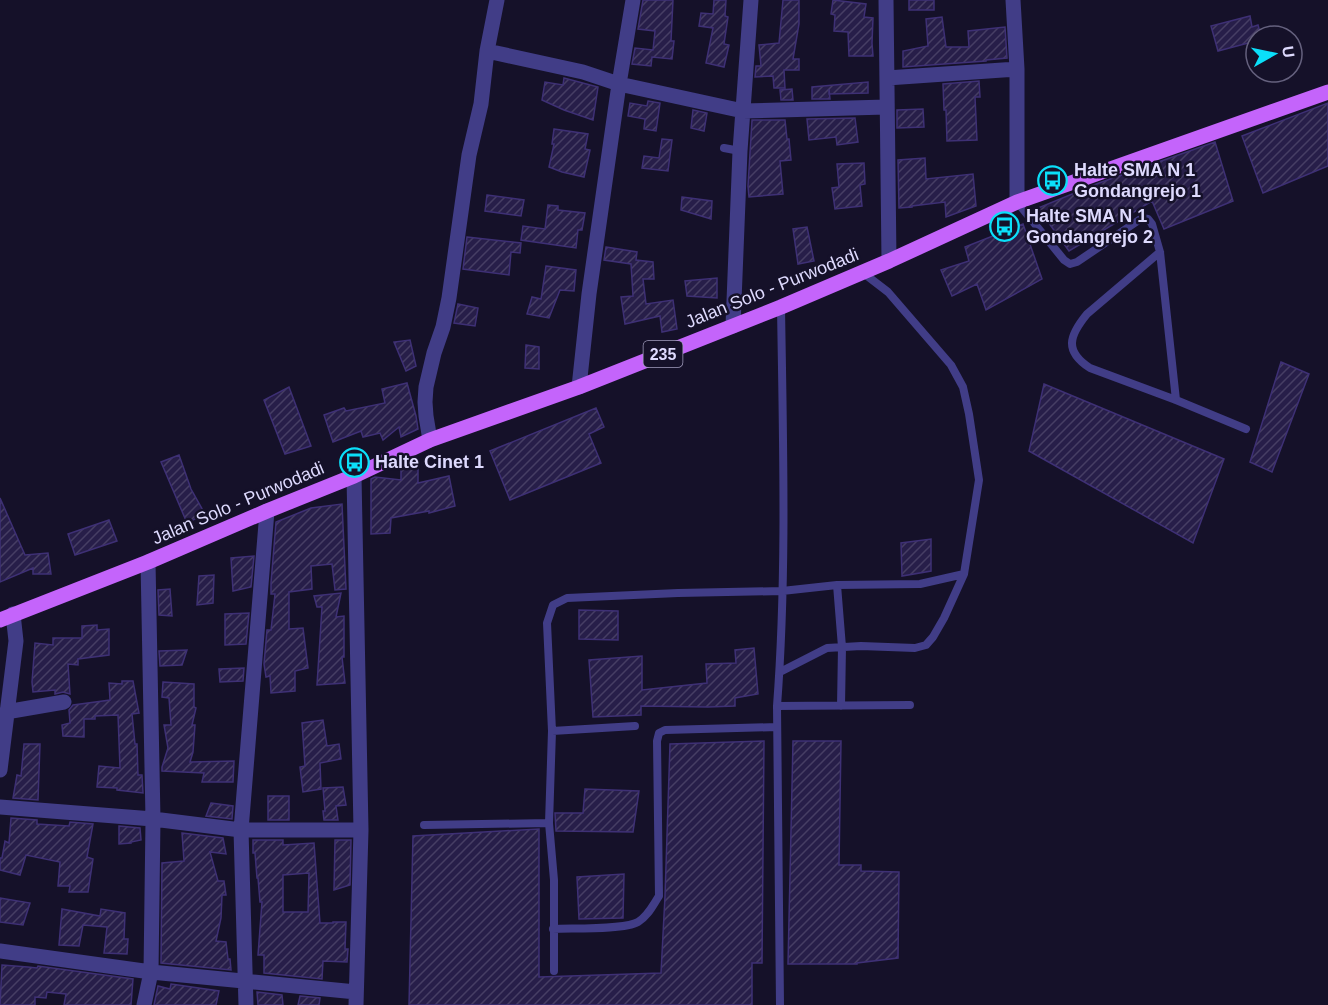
<svg xmlns="http://www.w3.org/2000/svg" width="1328" height="1005" font-family="Arial,sans-serif">
<style>
.building{fill:url(#building-hatch);stroke:#3e3075;stroke-width:1.5;fill-rule:evenodd}
.lines{fill:none;stroke-linecap:round;stroke-linejoin:round}
.service{stroke:#413d87;stroke-width:8}
.minor{stroke:#413d87;stroke-width:15}
.primary{stroke:#c464fb;stroke-width:15}
.labels{text-anchor:middle;stroke-width:5;stroke-linejoin:round;paint-order:stroke}
.shield{fill:#151129;stroke:#a29ebe;stroke-width:1.5}
.shield-label{font-size:16px;font-weight:bold;fill:#dedafe}
.poi-label{font-size:18px;font-weight:bold;fill:#dedafe;stroke:#151129;text-anchor:start}
.street-label{font-size:18px;fill:#dedafe;stroke:#151129}
</style>
<defs>
<pattern id="building-hatch" width="6" height="6" patternUnits="userSpaceOnUse" patternTransform="scale(1.5)"><rect width="6" height="6" fill="#271e49"/><path d="M-1 1l2-2M0 6l6-6M5 7l2-2" fill="none" stroke="#463e64"/></pattern>
</defs>
<rect width="100%" height="100%" fill="#151129"/>
<path class="building" d="M643,0H673L671,41H674L672,59L652,57L651,66L632,64L635,48L653,50L655,31L638,29Z
M714,0H726L725,16L728,17L724,44L729,45L724,67L706,63L713,28L699,26L701,13L713,14Z
M783,0H799V24L793,59H799V70H784L785,88H774L773,76L755,77L756,66H761L759,45L779,43Z
M833,0L866,4L864,17L873,18L872,43L873,56H849L848,32L834,31L835,15L831,14Z
M909,0H934V10H909Z
M1250,16L1252,27L1258,25L1261,36H1256V41L1218,51L1211,26Z
M942,17L946,47H969L968,31L1005,27L1007,58L986,60V61L903,67V51L928,46L926,19Z
M564,78L598,87L593,120L564,110L542,100L545,82L563,85Z
M979,81L980,97H975L977,140L947,141L946,110H944L943,84Z
M868,82V93L829,94V89L830,99H812V87Z
M792,89L793,100H781L780,90Z
M648,101L660,103L656,131L644,129L645,119L628,116L630,103L647,106Z
M1328,103V166L1263,193L1242,136Z
M923,109L924,127L897,128V110Z
M693,110L707,113L704,131L691,128Z
M855,118L858,142L837,145L836,137L809,140L807,119Z
M752,120H785L787,139H789L791,160L780,161L783,194L749,197L748,186Z
M554,129L588,134L585,149L590,150L584,177L562,172L549,167L554,144H552Z
M662,139L672,140L668,171L642,168L644,156L659,158Z
M1215,142L1233,201L1164,229L1152,201L1069,251L1038,208L1099,183Z
M925,158L926,179L973,174L976,206L946,217L945,202L912,206V207L899,208L898,160Z
M864,163L865,184L860,185L862,206L835,209L832,188L839,187L837,164Z
M487,195L524,200L521,216L485,211Z
M682,197L712,201L711,219L681,210Z
M548,205L558,206V210L585,213L582,230H578L576,248L521,240L523,226L545,229Z
M1023,224L1042,279L986,310L977,284L952,296L941,270L969,261L965,247Z
M807,227L814,261L798,264L793,229Z
M467,237L521,243L520,253L511,252L509,275L463,269Z
M606,247L637,252L636,260L653,262L654,279H643L646,304L673,300L677,329L662,332L660,316L625,324L621,297L633,296L631,264L604,260Z
M546,266L576,270L574,291L560,290L549,318L527,314L532,297L541,299Z
M717,278V298L687,296L685,281Z
M458,304L478,308L475,326L454,323Z
M410,340L416,366L406,371L394,342Z
M526,345L539,347V369L525,368Z
M1281,362L1309,374L1272,472L1250,462Z
M407,383L416,416L418,429L401,437L399,427L383,440L380,433L363,437L361,431L333,442L324,415L344,408L346,411L385,403L382,389Z
M1044,384L1224,459L1193,543L1029,451Z
M289,387L311,446L285,454L264,400Z
M596,408L604,427L589,434L601,463L510,500L490,451Z
M179,455L191,489L205,514L187,523L161,462Z
M401,467H418V483L449,476L455,506L429,513V511L391,518L390,533L371,534V479L375,477L401,480Z
M0,498L25,555L48,553L51,574H33V568L0,582Z
M342,504L346,589L335,590L332,564L311,566L312,589L289,592V629L303,628L308,668L295,671V691L271,693L270,676L266,677L264,664L267,630H271L275,594H271V583L276,522L311,508Z
M109,520L117,541L75,555L68,534Z
M931,539V571L902,576L901,543Z
M254,556L251,587L233,591L231,558Z
M214,575L213,603L197,605L199,576Z
M170,589L172,616L159,615L158,590Z
M341,593L336,617L344,616V657H342L345,683L317,685L322,607H317L314,596Z
M579,610L618,611V640L579,639Z
M249,613L246,644L225,645V614Z
M97,625V630L109,629V655L78,659V665L68,664L70,694L63,692L55,694V690L33,692L32,682L35,643L53,645V638H82V626Z
M754,648L758,694L735,698V706L708,707L641,706V715L593,717L589,660L642,656V690L707,683L706,664L736,663L735,650Z
M187,650L182,665L160,666L159,651Z
M244,668L243,681L220,682L219,669Z
M122,681H133L139,713L132,714L135,744H137L138,775H142L143,793L117,790V788L97,787L99,766L120,768L118,715L95,716V719H84V737L63,736L62,725L70,723L69,710L73,705L110,700L109,683L122,684Z
M163,682L194,684V707L196,708L192,725H195L193,752L190,762L234,761L233,782H202L204,773L162,771V767L168,748L164,725H171L169,698L162,697Z
M323,720L327,746L339,744L341,759L320,763L321,789L303,792L300,767L305,766L302,723Z
M764,741L762,963H752V1005H409L413,836L539,829V977L661,973L665,896L670,744Z
M793,741H841L839,865H861V871L899,872L898,958L857,963V964H788Z
M24,744H40L38,800L13,798L17,775L21,776Z
M343,787L346,805L336,806L338,820H324L323,811H325L323,788Z
M585,789L639,791L633,832L556,831L555,813H583Z
M268,796H289V820H268Z
M211,803L233,806L232,819L206,816Z
M11,818L37,820V824L69,826L70,822L93,824L87,857L93,859L88,892H69L70,886H58L60,862L26,855L20,875L0,870V858H2L5,841L9,843Z
M119,826L140,828L141,840L131,842V843L119,844Z
M182,833L223,838L226,854L210,852L218,881H224L226,895H222L221,918L216,941L226,942L228,959H230L231,970L161,963L162,863L184,861Z
M253,840H283V845L314,843L320,923H333V922H346L345,949H348L347,962L323,961L322,979L264,973V955H258L262,902H260L258,878H257L255,853H253ZM309,873L308,912H283V875Z
M335,840H351L350,885L334,890Z
M624,874L623,918L579,919L577,877Z
M0,898L30,903L23,925L0,922Z
M62,909L100,916L101,909L125,913L124,939H128L127,954L104,953L107,927L83,925L79,946L59,945Z
M2,965L28,967L37,968L38,966L133,979L131,1005H64L66,994L47,992L46,998L35,997V1005H0Z
M171,984L219,991L216,1005H154L158,986L170,989Z
M257,992L282,995L283,1005H258Z
M300,996L320,998L319,1005H298Z"/>
<g class="lines">
<path class="service" d="M724,148L740,151
M1017,202L1064,260L1070,264L1077,262L1142,218L1148,219L1152,224L1160,252L1176,400
M1160,252L1087,314C1069,336 1064,351 1090,368L1176,400L1246,429
M837,585L842,647L841,706
M780,672L827,648L861,646L915,648L926,645L933,637L944,618L964,574
M777,706L910,705
M552,731L635,726
M424,825L549,823
M553,929C572,928 624,930 638,922C648,916 653,905 659,896L657,741L659,733L665,730L777,727
M554,971V880L549,823L552,731L547,623L553,605L567,598L678,593L782,591L837,585L920,584L964,574L979,480L969,414L963,387L951,365L888,292L862,272
M780,1005L777,706C787,574 783,440 781,307"/>
<path class="minor" d="M886,0L889,261
M1013,0L1017,69V202
M487,51L583,72L619,84L743,111L886,107
M887,78L1017,69
M733,326L740,151L751,0
M579,387L589,294L619,84L633,0
M430,440L426,416L425,402L426,387L434,353L443,327L449,298L469,155L481,104L487,51L497,0
M354,476L361,830L356,1005
M6,712L64,702
M0,770L16,641L13,614
M0,807L153,819L241,830H361
M0,951L151,972L356,992
M144,1005L151,972L153,819L148,562
M246,1005L241,830L267,511"/>
<path class="primary" d="M0,620L148,562L267,511L354,476L430,440L579,387L781,307L889,261L1017,202L1328,92"/>
</g>
<defs>
<symbol id="bus-ring" viewBox="-11 -11 22 22"><circle r="9.5" fill="#151129" stroke="#0bdff9" stroke-width="1.5"/><path d="M-5-6H5V4H4V6H2V4H-2V6H-4V4H-5ZM-3.5-4V0h7V-4ZM-3.5 1.2v1.5H-2V1.2ZM2 1.2v1.5H3.5V1.2Z" fill="#0bdff9"/></symbol>
</defs>
<g fill-rule="evenodd">
<use href="#bus-ring" x="1036" y="164" width="33" height="33"/>
<use href="#bus-ring" x="988" y="210" width="33" height="33"/>
<use href="#bus-ring" x="338" y="446" width="33" height="33"/>
</g>
<g class="labels">
<rect class="shield" x="643.5" y="341" width="39" height="26" rx="4.5"/>
<g class="shield-label">
<text x="663" y="360">235</text>
</g>
<g class="poi-label">
<text x="1074" y="176">Halte SMA N 1<tspan x="1074" dy="21">Gondangrejo 1</tspan></text>
<text x="1026" y="222">Halte SMA N 1<tspan x="1026" dy="21">Gondangrejo 2</tspan></text>
<text x="375" y="468">Halte Cinet 1</text>
</g>
<g class="street-label">
<text transform="translate(772 288) rotate(-22)" y="6">Jalan Solo - Purwodadi</text>
<text transform="translate(238 503) rotate(-23)" y="6">Jalan Solo - Purwodadi</text>
</g>
</g>
<g transform="translate(1274 54) rotate(81)"><circle r="28" fill="#151129" stroke="#65617e" stroke-width="1.5"/>
<path d="M0-4.5L10 22L0 15L-10 22Z" fill="#0bdff9"/>
<text y="-9" font-size="16" font-weight="bold" text-anchor="middle" fill="#dedafe">U</text>
</g>
</svg>
